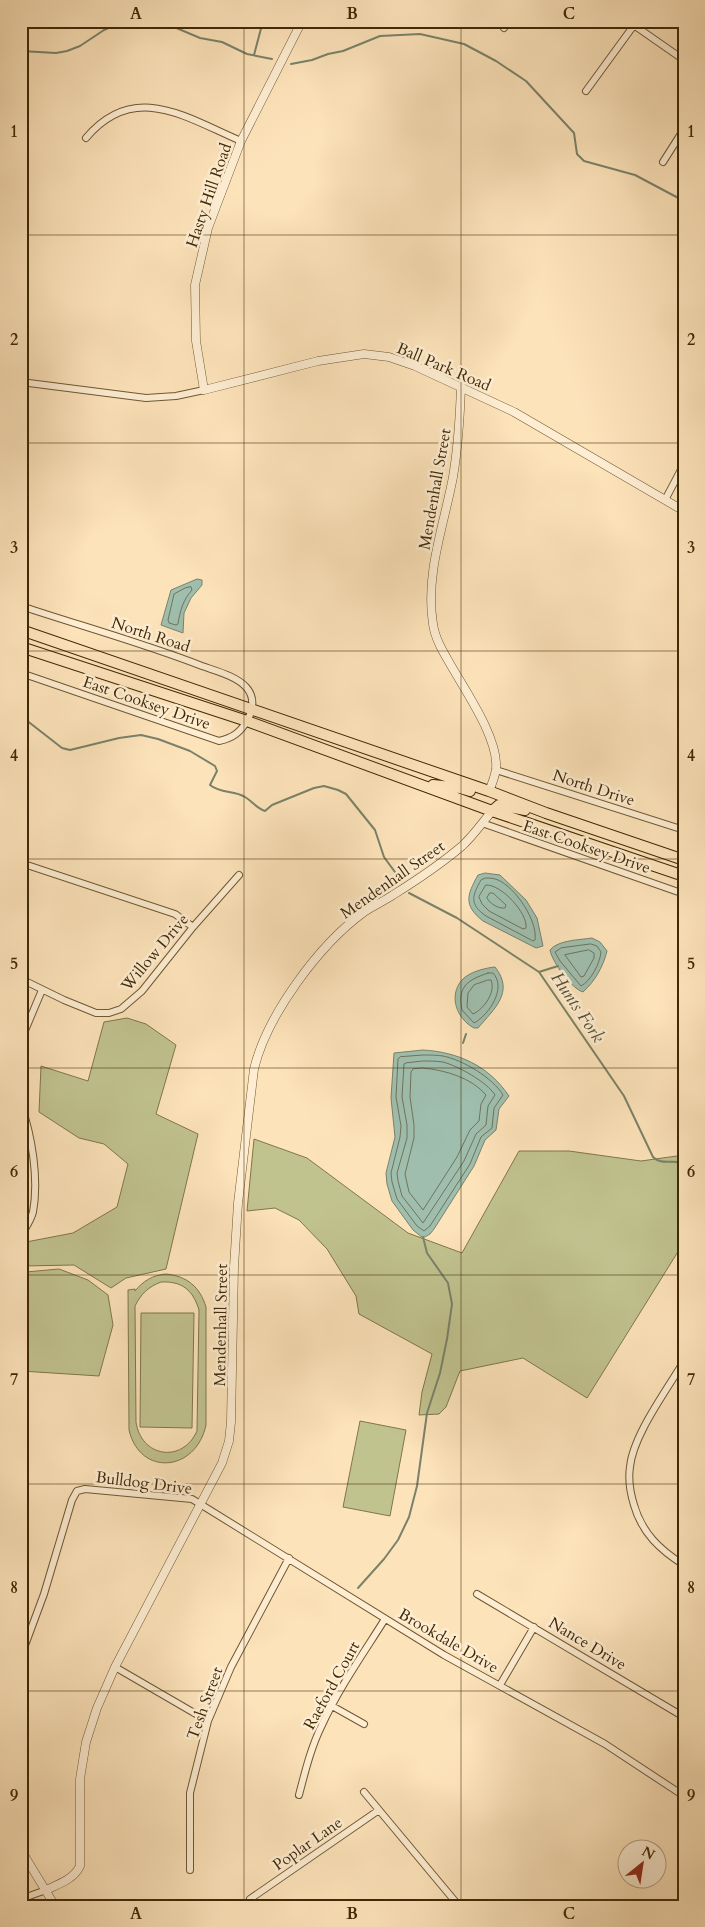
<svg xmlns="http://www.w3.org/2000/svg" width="705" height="1927" font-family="Cardo,serif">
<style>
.green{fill:#c1c38f;stroke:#80764a;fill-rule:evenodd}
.water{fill:#9fbeae;stroke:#79826a}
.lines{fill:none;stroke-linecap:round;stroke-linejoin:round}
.shore{stroke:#6f745a;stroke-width:1}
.stream{stroke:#79826a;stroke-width:2}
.minor-casing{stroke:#6e5832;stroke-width:8}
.tertiary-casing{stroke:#6e5832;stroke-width:9}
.trunk-casing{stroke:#3f2905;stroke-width:12}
.minor{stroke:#feedd2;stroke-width:6}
.tertiary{stroke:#feedd2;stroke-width:8}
.trunk{stroke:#fde3ba;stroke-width:10}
.grid{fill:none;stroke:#3f2905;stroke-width:1;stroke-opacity:0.55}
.labels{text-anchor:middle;stroke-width:5;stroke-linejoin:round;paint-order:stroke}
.street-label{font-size:16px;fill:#3f2905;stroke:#feedd2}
.water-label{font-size:18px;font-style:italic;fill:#574e2f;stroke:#feedd2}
.neatline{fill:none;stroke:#3f2905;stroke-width:2}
.grid-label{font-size:16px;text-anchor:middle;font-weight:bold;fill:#3f2905}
</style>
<rect width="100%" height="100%" fill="#fde3ba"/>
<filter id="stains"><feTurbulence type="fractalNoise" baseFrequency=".004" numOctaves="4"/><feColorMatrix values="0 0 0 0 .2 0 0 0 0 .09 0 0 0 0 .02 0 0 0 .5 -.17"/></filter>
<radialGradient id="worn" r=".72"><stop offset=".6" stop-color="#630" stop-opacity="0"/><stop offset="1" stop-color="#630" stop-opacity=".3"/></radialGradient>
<path class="green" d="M127,1018L146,1024L176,1045L156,1114L198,1134L166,1269L126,1278L111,1288L74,1265L23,1266L21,1263V1247L26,1242L73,1233L117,1207L128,1164L104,1144L79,1138L39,1112L41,1066L88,1081L104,1022Z
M254,1139L307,1158L408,1233L462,1253L519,1151H569L641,1161L684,1155V1242L587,1398L523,1358L460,1371L446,1407L439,1414L419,1415L422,1392L432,1354L359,1314L356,1296L327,1249L299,1220L275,1208L247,1211Z
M59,1269L88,1280L108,1295L113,1325L99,1376L21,1371V1286L26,1272Z
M166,1274C187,1276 200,1287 206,1307V1425C196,1472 140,1477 129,1430L128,1290L135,1289V1291C143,1281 153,1275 166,1274ZM161,1282C182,1281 193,1290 199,1310L197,1431C182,1464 141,1457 136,1422L135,1306C141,1294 148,1287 161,1282Z
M141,1313H194L192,1428L140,1427Z
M360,1421L406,1430L390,1516L343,1507Z"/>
<path class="water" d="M197,579L202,580V585L191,598L184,613L183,633L161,625L171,590Z
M485,873L500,875L526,900L537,918L543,946L536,948L483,921C463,905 467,895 478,875Z
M592,938L600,942L607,951C603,967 595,981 583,992C572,989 552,962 550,950C558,940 579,940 592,938Z
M495,967C515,992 494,1009 478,1028H474C457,1019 448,996 462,980C469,972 485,968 495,967Z
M423,1050C458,1052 489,1066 509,1096L499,1109L496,1130L485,1140L474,1166L434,1229L430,1234L423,1238L413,1230L392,1201L387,1184L386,1173L395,1137L391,1098L394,1053Z"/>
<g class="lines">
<path class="shore" d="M191,587L192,590C183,600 180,611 178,624L176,625L169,623L168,620L174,594L185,588Z
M486,878C489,878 494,878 498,880C515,887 538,921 535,940L533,941L486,916C469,904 472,896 481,880Z
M486,885C501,884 528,913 526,928L523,929L489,911L482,904L479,897Z
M490,893H493L506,905L505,908C499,909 490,904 487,898Z
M591,944L597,946L601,952C600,963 591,981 581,986L560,961L555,952L561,948Z
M589,950L594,953V958L584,976L581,977L565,955Z
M488,973H493C507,988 489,1015 474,1023L462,1010C457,986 468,980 488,973Z
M488,980H491C496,992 484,1009 473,1014L467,1007L468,993L474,985Z
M423,1055C430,1055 437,1055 443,1056C463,1060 493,1078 503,1095L494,1108L492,1128L481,1137L470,1164L430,1226L424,1231L417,1226L397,1199L392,1182L391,1173L400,1137L401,1126L396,1097L398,1059L400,1057Z
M423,1061C429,1061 436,1061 443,1062C458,1066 487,1082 495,1095L488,1106L486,1125L476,1134L464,1161L423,1223L402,1196L398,1181L397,1173L407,1138V1125L402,1097L404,1064L406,1063Z
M423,1068C445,1070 472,1078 486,1095L481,1104L479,1121L470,1130L457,1157L423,1210L409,1192L405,1174L414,1138V1125L410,1097L411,1072L413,1069Z"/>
<path class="stream" d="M160,21L200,38L222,42L247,54L272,59
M21,51L56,53L67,51L80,46L104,30L123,21
M254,55L263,21
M291,64L312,60L328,54L343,51L380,36L420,34L464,44L496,61L526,81L574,133L577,154L584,161L635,175L684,201
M21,716L62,748L70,750L119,738L141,735L158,739L190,751L215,766L217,771L210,785C221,794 234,790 245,797C252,801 256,808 265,811L272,805L314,788L324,786L338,790L346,794L375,830L384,857L400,879
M409,893L457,918L539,972L624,1096L653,1157C660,1164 668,1161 677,1162L684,1170
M539,972L558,966
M463,1043L466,1034
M358,1588L384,1559L398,1540L409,1517L417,1486L427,1413L440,1373L447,1339L452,1304L448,1283L427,1253L423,1237"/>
<defs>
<path id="minor" d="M628,21L684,60
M504,28L509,21
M586,91L637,21
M86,138C134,81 185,117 241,141
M663,162L684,129
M21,382L146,398L176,396L204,390
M665,500L684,464
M21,606C81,626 143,643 202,666C216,671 236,676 246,687C255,697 253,709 248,719C241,732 233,738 219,741L21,673
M496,770L684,830
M482,823L684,894
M21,863L175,914L193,927
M21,979L64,1000L96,1013H109L121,1009L142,991L193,927L239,875
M21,1040L42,990
M21,1105C32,1136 39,1179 33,1212C31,1220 25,1229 21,1236
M684,1361C667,1390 633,1435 630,1467C628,1480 630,1492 634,1505C642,1533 660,1550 684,1565
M477,1594L684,1717
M21,1656L44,1594L72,1500L77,1491L85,1489L192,1499L444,1655L605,1744L684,1796
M115,1667L208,1721
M500,1685L534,1627
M332,1706L364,1724
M364,1792L459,1906
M299,1795C305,1772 311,1747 322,1725C339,1688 363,1654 385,1619
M190,1870V1793L208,1721L231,1667L289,1558
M21,1899L46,1890
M250,1899L379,1810"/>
<path id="tertiary" d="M302,21L241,141L208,228L195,285L196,341L204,390L318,361L364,354L389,357L415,366L514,412L684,511
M461,386C460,417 458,447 453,477C444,525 425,574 433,624C435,638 442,650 449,662C464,689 499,738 496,769C495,776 492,784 489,791
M21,1850L55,1906
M46,1890C59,1884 74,1879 80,1866V1779L86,1742L97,1708L115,1667L222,1463L229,1441L231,1422L234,1267L238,1203L254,1069C267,1015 319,945 364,912C373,906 384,901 393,895C417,880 441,864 462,846C473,836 482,823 492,811"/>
<path id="trunk" d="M21,630L489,791L546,813L684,860
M21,647L247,721L492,811L684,876
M433,785L460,788L470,791
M492,811L499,805L525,810"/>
</defs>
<use href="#minor" class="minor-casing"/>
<use href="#tertiary" class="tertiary-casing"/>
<use href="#trunk" class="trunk-casing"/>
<use href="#minor" class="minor"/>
<use href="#tertiary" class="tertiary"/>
<use href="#trunk" class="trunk"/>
</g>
<path class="grid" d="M244,21V1906M461,21V1906M21,235H684M21,443H684M21,651H684M21,859H684M21,1068H684M21,1275H684M21,1484H684M21,1691H684"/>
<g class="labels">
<g class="street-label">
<text transform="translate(208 195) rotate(-71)" y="6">Hasty Hill Road</text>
<text transform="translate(444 366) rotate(23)" y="6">Ball Park Road</text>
<text transform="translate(434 489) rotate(-80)" y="6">Mendenhall Street</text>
<text transform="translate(151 634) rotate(18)" y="6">North Road</text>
<text transform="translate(147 702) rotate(19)" y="6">East Cooksey Drive</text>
<text transform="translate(594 787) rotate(18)" y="6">North Drive</text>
<text transform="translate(587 846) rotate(19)" y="6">East Cooksey Drive</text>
<text transform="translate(392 879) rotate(-35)" y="6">Mendenhall Street</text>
<text transform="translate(154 952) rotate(-50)" y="6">Willow Drive</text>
<text transform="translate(220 1325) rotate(-89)" y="6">Mendenhall Street</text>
<text transform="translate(144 1482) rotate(7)" y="6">Bulldog Drive</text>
<text transform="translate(449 1640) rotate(30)" y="6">Brookdale Drive</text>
<text transform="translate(588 1643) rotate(31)" y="6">Nance Drive</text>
<text transform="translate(331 1685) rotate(-61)" y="6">Raeford Court</text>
<text transform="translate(204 1703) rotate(-70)" y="6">Tesh Street</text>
<text transform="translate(307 1843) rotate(-35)" y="6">Poplar Lane</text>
</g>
<g class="water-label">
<text transform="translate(578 1007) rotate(56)" y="6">Hunts Fork</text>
</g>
</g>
<rect width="705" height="1927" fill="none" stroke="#fde3ba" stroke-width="55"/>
<g transform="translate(642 1864) rotate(30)"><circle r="24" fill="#feedd2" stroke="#b29f80"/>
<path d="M0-4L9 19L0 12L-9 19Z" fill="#8f2418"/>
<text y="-8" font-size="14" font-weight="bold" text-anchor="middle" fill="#3f2905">N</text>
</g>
<rect x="28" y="28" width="650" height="1872" class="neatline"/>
<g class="grid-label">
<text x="136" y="19">A</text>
<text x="352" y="19">B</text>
<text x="569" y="19">C</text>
<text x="14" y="137">1</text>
<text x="691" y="137">1</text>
<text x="14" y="345">2</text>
<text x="691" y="345">2</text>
<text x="14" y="553">3</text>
<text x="691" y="553">3</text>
<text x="14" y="761">4</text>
<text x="691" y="761">4</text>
<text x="14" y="969">5</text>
<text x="691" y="969">5</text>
<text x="14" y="1177">6</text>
<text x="691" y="1177">6</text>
<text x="14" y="1385">7</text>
<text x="691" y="1385">7</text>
<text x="14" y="1593">8</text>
<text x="691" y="1593">8</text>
<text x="14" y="1801">9</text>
<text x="691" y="1801">9</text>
<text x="136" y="1919">A</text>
<text x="352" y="1919">B</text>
<text x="569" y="1919">C</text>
</g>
<rect width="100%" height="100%" filter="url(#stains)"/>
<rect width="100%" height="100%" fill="url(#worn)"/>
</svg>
